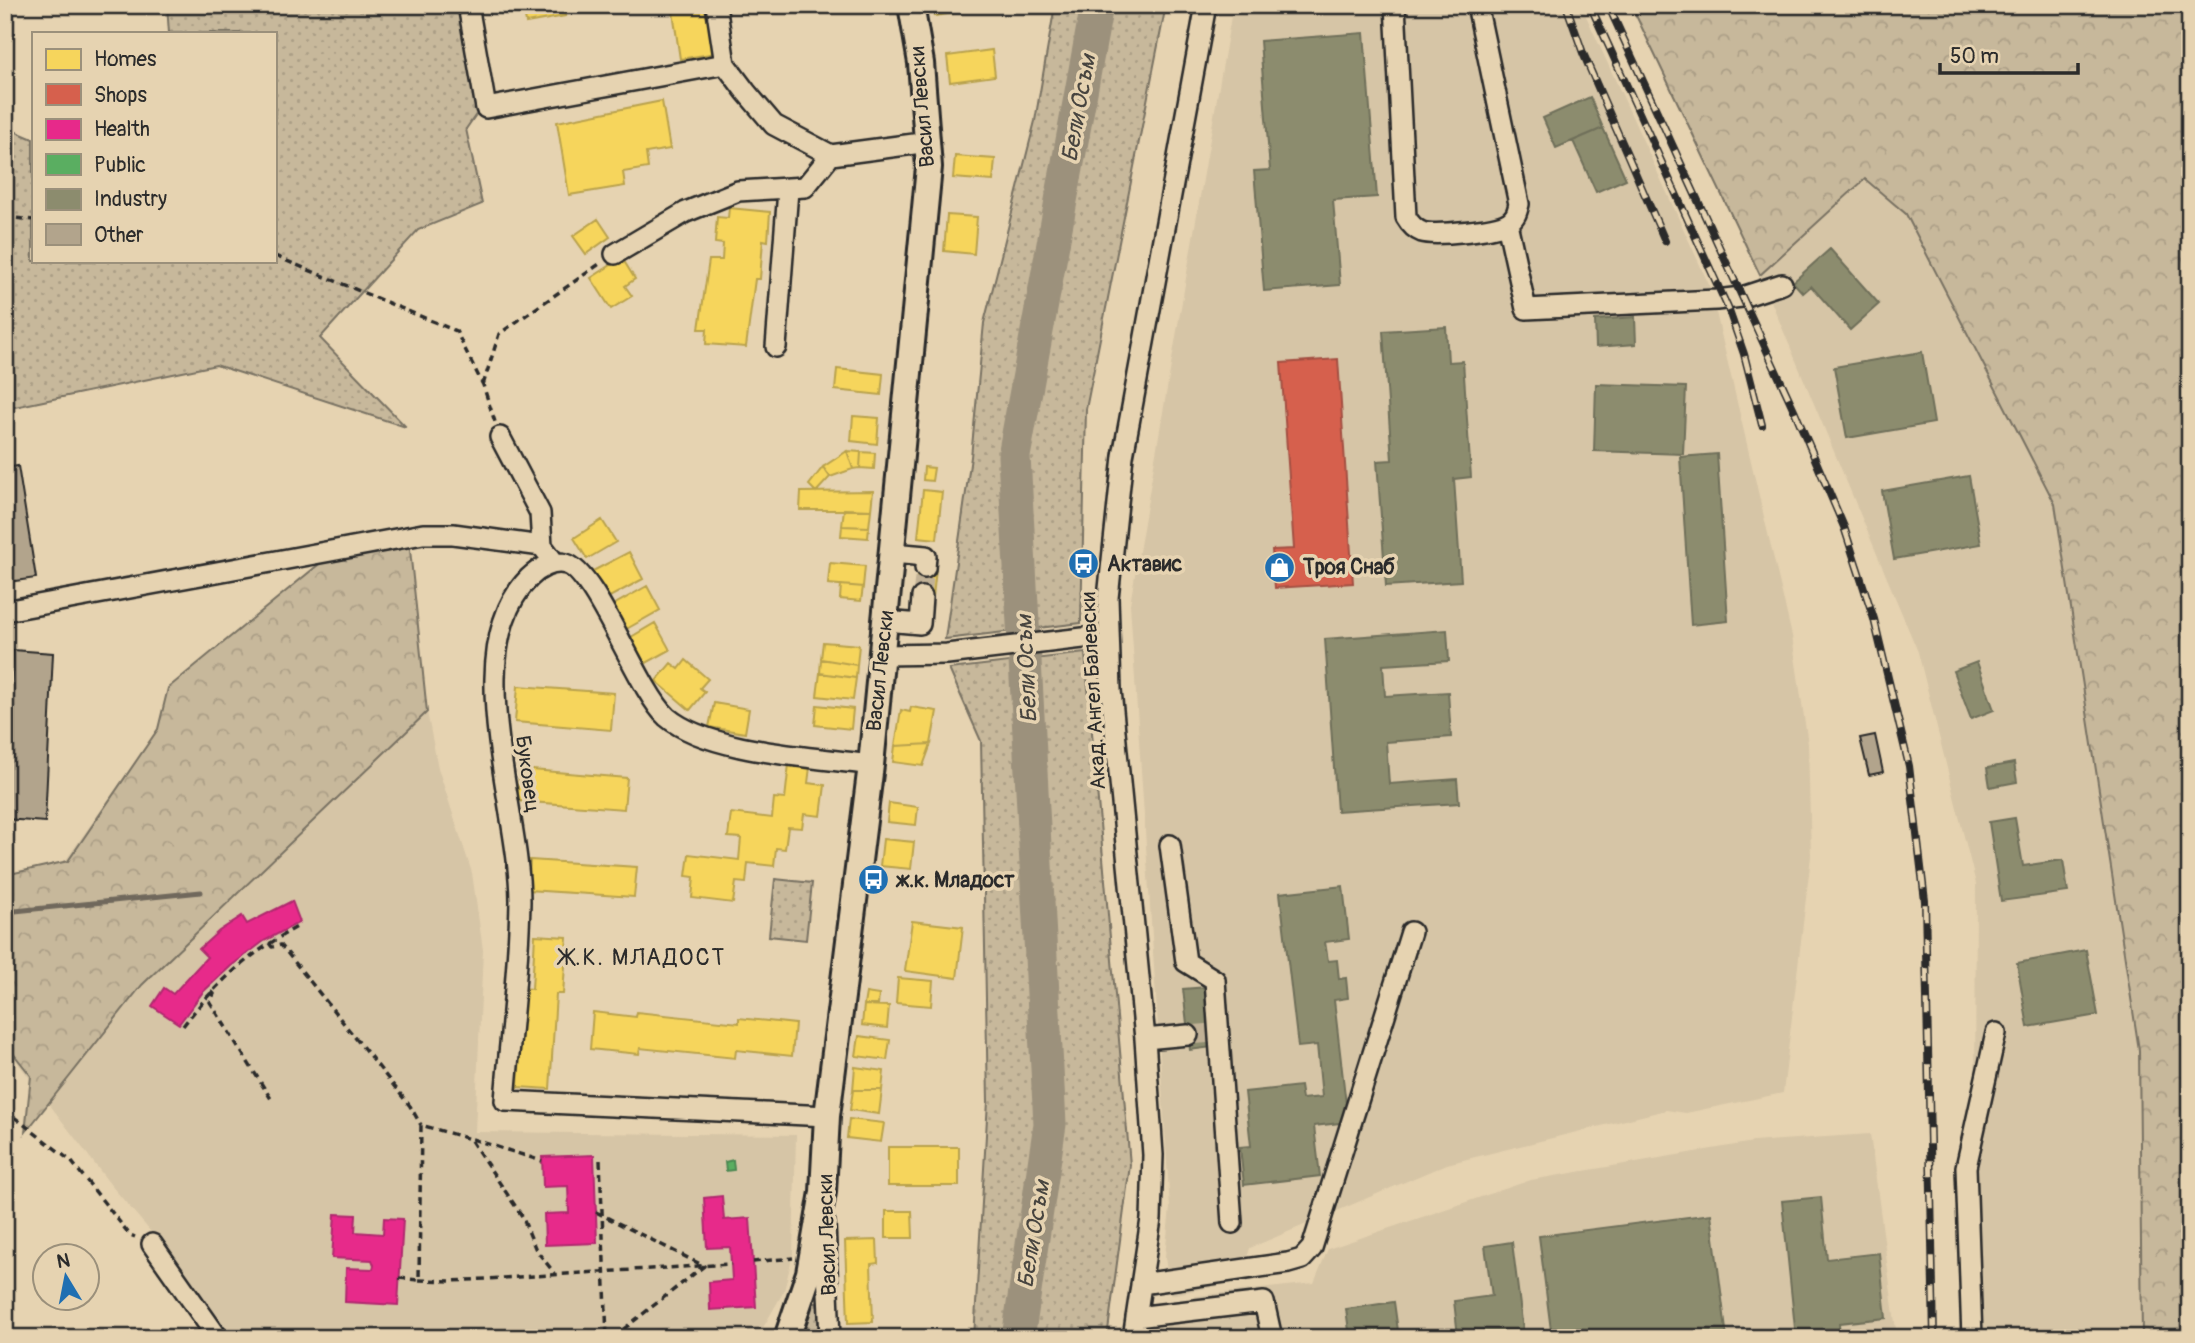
<svg xmlns="http://www.w3.org/2000/svg" width="2195" height="1343" font-family="Pangolin,sans-serif">
<style>
.built{fill:#d6c5a6}
.green{fill:url(#green-dots);stroke:#797263;stroke-width:2}
.forest{fill:url(#forest-crowns);stroke:#797263;stroke-width:2}
.homes{fill:#f6d55c;stroke:#b9a24d;stroke-width:2}
.shops{fill:#d6604d;stroke:#a35043;stroke-width:2}
.health{fill:#e7298a;stroke:#af2a6e;stroke-width:2}
.public{fill:#5aae61;stroke:#4c8751;stroke-width:2}
.industry{fill:#8c8c6e;stroke:#6f6f5a;stroke-width:2}
.lines{fill:none;stroke-linecap:round;stroke-linejoin:round}
.stream{stroke:#6f685c;stroke-width:5}
.river{stroke:#9c917c;stroke-width:33}
.building{fill:#b2a48c;stroke:#2b2b2b;stroke-width:2}
.minor-tunnel{stroke:#c1b196;stroke-width:19;stroke-dasharray:19 10;stroke-linecap:butt}
.minor-casing{stroke:#2b2b2b;stroke-width:24}
.major-casing{stroke:#2b2b2b;stroke-width:30}
.path{stroke:#2b2b2b;stroke-width:3.5;stroke-dasharray:7 5;stroke-linecap:butt}
.minor{stroke:#e6d3b1;stroke-width:19}
.major{stroke:#e6d3b1;stroke-width:24}
.rail-casing{stroke:#2b2b2b;stroke-width:8}
.rail{stroke:#e6d3b1;stroke-width:5;stroke-dasharray:16;stroke-linecap:butt}
.labels{text-anchor:middle;stroke-width:7;stroke-linejoin:round;paint-order:stroke}
.street-label{font-size:21px;fill:#2b2b2b;stroke:#e6d3b1}
.poi-label{font-size:21px;font-weight:bold;fill:#2b2b2b;stroke:#e6d3b1;text-anchor:start}
.water-label{font-size:23px;font-style:italic;fill:#47443f;stroke:#e6d3b1}
.neighbourhood-label{font-size:23px;letter-spacing:2px;fill:#2b2b2b;stroke:#e6d3b1}
</style>
<defs>
<pattern id="green-dots" width="8" height="8" patternUnits="userSpaceOnUse" patternTransform="scale(1.75)"><rect width="8" height="8" fill="#c7b89b"/><path d="M2 2h.1M6 6h.1" fill="none" stroke="#ab9e86" stroke-width="1.8" stroke-linecap="round"/></pattern>
<pattern id="forest-crowns" width="20" height="18" patternUnits="userSpaceOnUse" patternTransform="scale(1.75)"><rect width="20" height="18" fill="#c7b89b"/><path d="M2 6a3 3 0 1 1 6 0M12 15a3 3 0 1 1 6 0" fill="none" stroke="#ab9e86"/></pattern>
</defs>
<rect width="100%" height="100%" fill="#e6d3b1"/>
<filter id="ink" filterUnits="userSpaceOnUse"><feTurbulence type="fractalNoise" baseFrequency=".0143" numOctaves="2"/><feDisplacementMap in="SourceGraphic" scale="14" xChannelSelector="R" yChannelSelector="G"/><feConvolveMatrix kernelMatrix="1 2 1 2 8 2 1 2 1" color-interpolation-filters="sRGB"/></filter>
<g filter="url(#ink)">
<path class="built" d="M1233,5H1581L1710,287L1792,636L1808,744L1811,856L1783,1093L1686,1113L1666,1110L1447,1164L1250,1248L1239,1282L1170,1295L1165,1256L1170,1208L1130,604Z
M1864,179L1906,214L2055,504L2139,1050L2142,1338H1961L1975,1109L1976,884L1918,652L1760,275Z
M409,540L427,712L438,768L472,873L483,950L475,1132L796,1135L793,1254L784,1291L757,1338H222L157,1239L110,1184L5,1046V876L63,864L158,729L168,688L329,556Z
M1870,1134L1897,1338H1156L1195,1296L1314,1283L1328,1249L1531,1180L1753,1142Z"/>
<path class="green" d="M167,5H460L477,113L466,129L482,204L418,230L320,338L406,427L216,365L5,409V127L33,139V261H275V33H169Z
M1055,5H1166L1086,409L1081,623L945,639L971,457L984,323L1035,121Z
M1085,653L1130,1165L1107,1338H974L988,1101L981,741L949,669Z
M775,879L812,883L806,940L769,936Z
M813,1303H817L818,1307V1338H800Z"/>
<path class="forest" d="M1631,5H2190V1338H2142L2139,1050L2055,504L1906,214L1865,179L1760,275Z
M409,540L427,712L142,985L25,1133L31,1076L5,1043V875L68,861L158,729L168,688L329,556Z"/>
<path class="homes" d="M523,5H564L566,16L526,23Z
M672,5H708L716,53L680,59Z
M933,5H987L988,8L934,16Z
M992,50L995,76L950,82L947,56Z
M662,101L670,149L646,153L648,168L623,172L625,186L569,195L557,122Z
M955,156L995,159L993,181L953,178Z
M729,208L770,212L768,241L763,240L760,279H755L746,347L706,344L707,329H699L709,260H722L723,244L715,243L717,217L728,218Z
M947,215L977,217L974,254L944,251Z
M598,219L610,237L586,254L573,236Z
M622,258L635,279L625,286L632,296L611,309L591,278Z
M837,369L883,374L881,395L835,390Z
M853,416L879,418L877,444L851,441Z
M847,451L861,452L860,468L853,469Z
M847,451L853,469L830,477L823,467Z
M861,452L875,453L874,469L860,468Z
M823,467L830,477L816,492L809,485Z
M924,467L934,468L932,481L923,480Z
M923,490L942,492L937,539L918,537Z
M873,491L871,510H800L801,492Z
M844,509L871,510L869,527L842,526Z
M602,520L616,542L587,559L574,538Z
M842,526L869,527L868,538L841,536Z
M629,552L643,579L606,599L591,572Z
M830,563L865,566L863,587L828,584Z
M918,567L936,569L933,597L915,596Z
M841,585L863,587L861,601L840,599Z
M647,586L660,610L623,631L610,607Z
M655,623L670,650L641,666L626,640Z
M823,642L859,645L857,665L821,659Z
M821,659L857,665L856,678L820,673Z
M686,660L708,679L700,688L705,692L690,710L656,681L671,663L679,669Z
M820,673L856,678L853,700L817,696Z
M518,686L614,693L611,730L515,722Z
M714,703L749,709L745,733L709,727Z
M817,705L853,709L851,729L815,725Z
M911,707L937,711L931,744L895,746L901,710L910,712Z
M931,744L923,766L893,762L895,746Z
M789,764L810,767L808,783L825,785L821,816L804,814L802,828L788,827L785,849L776,848L774,866L748,863L746,883L736,882L733,903L692,898L694,877L686,876L689,854L739,860L741,838L728,837L731,813L772,818L774,798L785,799Z
M520,769L627,778L624,809L517,801Z
M889,803L918,807L916,825L887,822Z
M883,839L914,842L911,869L880,866Z
M530,860L637,867L634,897L528,890Z
M912,921L963,927L957,978L905,971Z
M535,935L567,937L563,994H556L550,1089L518,1087L524,988L532,989Z
M898,978L933,981L931,1006L896,1003Z
M866,993L879,995L878,1005H864Z
M864,1005L889,1006L887,1028L862,1025Z
M593,1012L636,1017L637,1012L739,1023V1018L795,1024L792,1056L736,1050L735,1058L640,1048L639,1054L590,1049Z
M859,1036L890,1040L887,1060L856,1056Z
M855,1067L884,1071L882,1090H853Z
M853,1090H882L879,1114L850,1110Z
M849,1119L884,1123L881,1142L847,1138Z
M888,1147H959V1186H888Z
M886,1211H912L913,1238H886Z
M877,1240L878,1263L871,1264L873,1322L848,1323L845,1241Z
M884,1335V1338H850V1336Z"/>
<path class="shops" d="M1338,359L1353,583L1275,588L1272,550L1294,549L1281,363Z"/>
<path class="health" d="M292,901L300,922L264,941L231,966L203,992L179,1024L152,1006L164,988L173,994L207,957L199,949L219,931L242,916L247,924Z
M594,1155L597,1243L545,1245L544,1214L569,1213L568,1186L543,1187L542,1157Z
M722,1196L724,1220L750,1218L756,1307L710,1310L709,1282L732,1280L730,1247L707,1248L704,1198Z
M335,1214L356,1215L355,1232L383,1234L384,1218L403,1219L398,1305L345,1302L346,1268L373,1269L374,1265L372,1260L332,1258Z
M661,1330L662,1338H640V1332Z"/>
<path class="public" d="M733,1160L734,1170L726,1171L725,1162Z"/>
<path class="industry" d="M1364,33L1377,197L1333,200L1340,285L1264,291L1254,171L1270,170L1260,41Z
M1590,97L1603,128L1556,148L1543,118Z
M1603,128L1626,179L1596,192L1573,141Z
M1830,249L1879,304L1850,330L1811,286L1803,293L1793,282Z
M1635,317L1636,344L1596,347L1595,320Z
M1446,327L1448,362L1463,361L1471,477L1454,479L1461,581L1386,586L1377,461L1392,460L1383,331Z
M1922,352L1934,423L1847,438L1834,367Z
M1596,384L1686,387L1683,454L1594,451Z
M1717,454L1728,621L1691,625L1680,457Z
M1969,476L1981,544L1894,559L1882,491Z
M1447,630L1449,661L1383,665L1385,696L1448,692L1451,737L1386,742L1389,784L1457,779L1459,803L1337,811L1325,639Z
M1977,662L1994,710L1971,719L1953,671Z
M2014,763L2017,782L1990,787L1987,768Z
M2015,818L2023,866L2063,860L2068,892L2001,901L1989,822Z
M1343,886L1349,939L1325,942L1328,961L1337,960L1339,979L1346,978L1348,998L1334,1000L1348,1122L1314,1126L1320,1176L1244,1185L1240,1147L1251,1146L1245,1092L1300,1086L1302,1099L1322,1097L1317,1045L1298,1047L1280,893Z
M2086,950L2098,1015L2028,1027L2017,963Z
M1207,987L1213,1047L1190,1050L1183,989Z
M1821,1197L1827,1259L1879,1253L1886,1318L1839,1323L1840,1338H1796L1782,1201Z
M1711,1214L1727,1338H1552L1539,1236Z
M1512,1242L1524,1338L1458,1336L1454,1301L1492,1296L1485,1246Z
M1394,1302L1399,1338H1350L1346,1309Z"/>
<g class="lines">
<path class="stream" d="M5,912L201,892"/>
<path class="river" d="M1018,1338L1050,1124L1014,456L1097,5"/>
</g>
<path class="building" d="M18,466L36,578L8,582L5,468Z
M13,650L53,653L45,822L5,819Z
M1875,735L1883,772L1869,775L1860,738Z"/>
<g class="lines">
<path class="minor-tunnel" d="M922,597L925,568
M1188,1035L1212,1033"/>
<defs>
<path id="minor" d="M468,5L486,108L725,64
M716,5L725,64L746,92L774,125L831,155
M1395,5L1406,217C1410,224 1414,229 1422,232C1435,236 1497,230 1509,222C1516,217 1517,212 1519,204L1477,5
M1507,223L1526,309L1716,300L1742,297L1782,284
M615,254L686,212L738,191L805,187L831,155L929,142
M776,347L788,190
M500,437L540,513L542,546
M892,553L926,556L925,568
M5,611L423,534H453L542,546L554,562
M886,621L920,624L922,597
M883,655L947,654L1083,638
M1170,845L1186,962L1215,980L1232,1223
M1145,1039L1188,1035
M827,1116L505,1101C510,1035 519,967 520,901C520,809 458,650 529,578C538,569 553,560 566,564C596,572 637,689 667,717C709,753 816,757 871,765
M825,1223L830,1338
M152,1244L218,1338
M1141,1284L1288,1263L1302,1259L1312,1248L1411,932
M1136,1317L1264,1302L1272,1338
M1133,1338L1151,1219L1153,1155L1145,1039L1111,690L1108,598L1123,456L1206,5
M1972,1338L1966,1167L1996,1033"/>
<path id="major" d="M787,1338L809,1273L823,1192L827,1116L871,765L929,167L921,63L911,5"/>
</defs>
<use href="#minor" class="minor-casing"/>
<use href="#major" class="major-casing"/>
<path class="path" d="M5,217L33,220
M275,256L456,331L483,385L495,422
M483,385L499,334L601,263
M1086,621L1085,592L1093,591
M269,943L272,947L281,945L410,1106L421,1125
M211,991L214,994L210,1002L273,1102
M183,1026C215,984 250,953 297,927
M5,1110L71,1161L130,1235L135,1237
M472,1139L542,1161
M600,1160L607,1338
M596,1212L704,1266L616,1335H607
M753,1262L793,1258
M399,1278L419,1280L421,1125L470,1139L522,1216L536,1250L556,1275
M419,1280L452,1281L731,1264"/>
<use href="#minor" class="minor"/>
<use href="#major" class="major"/>
<defs>
<path id="rail" d="M1566,5L1583,53L1665,241
M1590,5L1728,308L1744,354L1762,425
M1608,5L1795,412L1844,527L1874,619L1909,766L1925,901L1934,1338"/>
</defs>
<use href="#rail" class="rail-casing"/>
<use href="#rail" class="rail"/>
</g>
</g>
<defs>
<symbol id="bus-disc" viewBox="-11 -11 22 22"><circle r="9.5" fill="#1f6fb2" stroke="#e6d3b1"/><path d="M-5-6H5V4H4V6H2V4H-2V6H-4V4H-5ZM-3.5-4V0h7V-4ZM-3.5 1.2v1.5H-2V1.2ZM2 1.2v1.5H3.5V1.2Z" fill="#fff"/></symbol>
<symbol id="shop-disc" viewBox="-11 -11 22 22"><circle r="9.5" fill="#1f6fb2" stroke="#e6d3b1"/><path d="M-5-2.5h2.3a2.7 3.5 0 0 1 5.4 0H5L5.5 6h-11ZM-1.5-2.5h3a1.5 2.3 0 0 0-3 0Z" fill="#fff"/></symbol>
</defs>
<g fill-rule="evenodd">
<use href="#bus-disc" x="1066" y="546" width="35" height="35"/>
<use href="#shop-disc" x="1262" y="550" width="35" height="35"/>
<use href="#bus-disc" x="856" y="862" width="35" height="35"/>
</g>
<g class="labels">
<g class="street-label">
<text transform="translate(922 107) rotate(-95)" y="7">Васил Левски</text>
<text transform="translate(880 671) rotate(-84)" y="7">Васил Левски</text>
<text transform="translate(1093 691) rotate(-93)" y="7">Акад. Ангел Балевски</text>
<text transform="translate(528 774) rotate(82)" y="7">Буковец</text>
<text transform="translate(827 1235) rotate(-92)" y="7">Васил Левски</text>
</g>
<g class="poi-label">
<text x="1107" y="571">Актавис</text>
<text x="1303" y="574">Троя Снаб</text>
<text x="896" y="887">ж.к. Младост</text>
</g>
<g class="water-label">
<text transform="translate(1078 108) rotate(-80)" y="8">Бели Осъм</text>
<text transform="translate(1026 669) rotate(-93)" y="8">Бели Осъм</text>
<text transform="translate(1033 1234) rotate(-81)" y="8">Бели Осъм</text>
</g>
<g class="neighbourhood-label">
<text x="643" y="965">Ж.К. МЛАДОСТ</text>
</g>
</g>
<rect width="2195" height="1343" fill="none" stroke="#e6d3b1" stroke-width="28"/>
<rect x="14" y="14" width="2167" height="1315" fill="none" stroke="#2b2b2b" stroke-width="2.5" filter="url(#ink)"/>
<rect x="32" y="32" width="245" height="231" fill="#e6d3b1" stroke="#9b907b" stroke-width="2"/>
<rect x="46" y="49" width="35" height="21" fill="#f6d55c" stroke="#9b907b" stroke-width="2"/>
<text x="94" y="66" font-size="21" fill="#2b2b2b">Homes</text>
<rect x="46" y="84" width="35" height="21" fill="#d6604d" stroke="#9b907b" stroke-width="2"/>
<text x="94" y="102" font-size="21" fill="#2b2b2b">Shops</text>
<rect x="46" y="119" width="35" height="21" fill="#e7298a" stroke="#9b907b" stroke-width="2"/>
<text x="94" y="136" font-size="21" fill="#2b2b2b">Health</text>
<rect x="46" y="154" width="35" height="21" fill="#5aae61" stroke="#9b907b" stroke-width="2"/>
<text x="94" y="172" font-size="21" fill="#2b2b2b">Public</text>
<rect x="46" y="189" width="35" height="21" fill="#8c8c6e" stroke="#9b907b" stroke-width="2"/>
<text x="94" y="206" font-size="21" fill="#2b2b2b">Industry</text>
<rect x="46" y="224" width="35" height="21" fill="#b2a48c" stroke="#9b907b" stroke-width="2"/>
<text x="94" y="242" font-size="21" fill="#2b2b2b">Other</text>
<g transform="translate(66 1277) rotate(350)"><circle r="33" fill="#e6d3b1" stroke="#9b907b" stroke-width="2"/>
<path d="M0-5L12 26L0 18L-12 26Z" fill="#1f6fb2"/>
<text y="-10" font-size="19" font-weight="bold" text-anchor="middle" fill="#2b2b2b">N</text>
</g>
<path d="M1940 63v10h138v-10" fill="none" stroke="#2b2b2b" stroke-width="3.5"/>
<text x="1950" y="63" font-size="21" fill="#2b2b2b" stroke="#e6d3b1" stroke-width="5" paint-order="stroke">50 m</text>
</svg>
